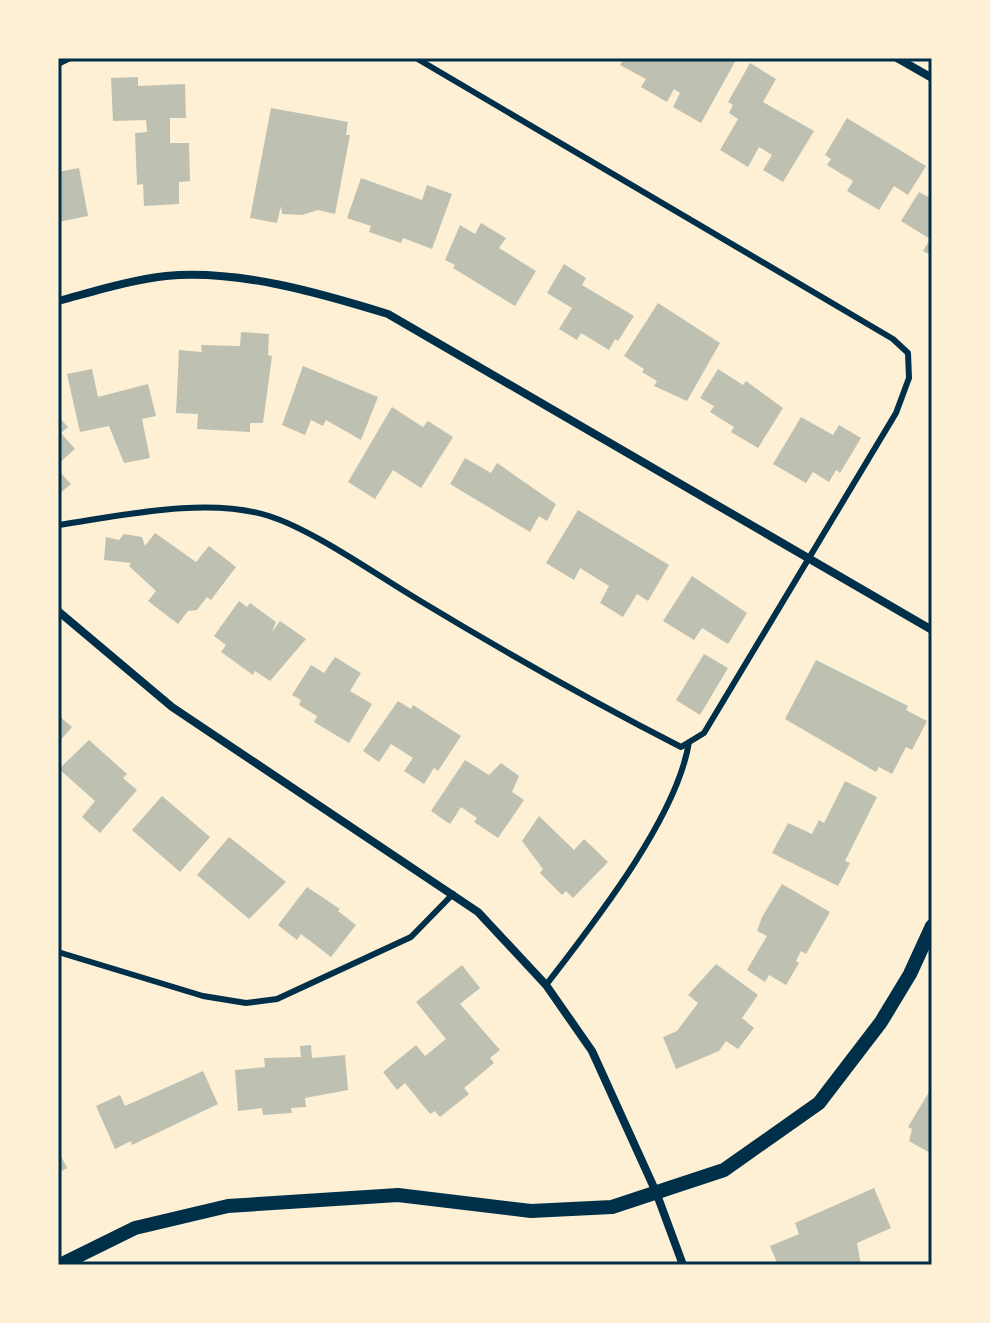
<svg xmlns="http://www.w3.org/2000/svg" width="990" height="1323" font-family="'Noto Sans',sans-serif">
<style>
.building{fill:#bec0b2}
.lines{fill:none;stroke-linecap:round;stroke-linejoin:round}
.service{stroke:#003049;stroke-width:6}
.minor{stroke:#003049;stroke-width:8}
.tertiary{stroke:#003049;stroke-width:14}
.neatline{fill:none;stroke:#003049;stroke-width:3}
</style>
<rect width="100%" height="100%" fill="#fdf0d5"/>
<path class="building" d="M624,58H731L736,60L701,123L673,107L680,93L674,89L667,102L641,87L646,79L620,65Z
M750,63L776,79L763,102L814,131L783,182L763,170L772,155L759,147L748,167L720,150L738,119L729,113L733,105L728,102Z
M138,77V86L185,84L186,118H170V143H189L190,181L179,182V204L144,206L143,184L137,185L135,133L147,132L146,120L113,121L111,78Z
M271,108L348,122L346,135H350L335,214L318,210L302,215L282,214L281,206L277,223L250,218Z
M847,118L926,166L908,195L894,186L879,210L847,191L853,181L827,165L831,159L825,155Z
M79,168L88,216L58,222V172Z
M361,178L422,200L427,185L452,194L432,249L403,238L401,243L369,232L371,226L347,218Z
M919,192L932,199V256L923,251L930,239L901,221Z
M481,223L506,238L499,248L536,271L515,306L453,268L455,265L445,260L460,225L475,234Z
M564,264L586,278L582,285L634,316L618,341L615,339L609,350L581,333L577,340L559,329L572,308L547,293Z
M658,303L720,343L687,401L654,386L657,381L642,372L644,369L624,356Z
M241,332L269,334L268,355L272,356L263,423H250V432L197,429L198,414L176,413L179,350L202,352L201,345L240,346Z
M303,366L378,397L361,440L326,420L323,426L311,420L305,435L282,425Z
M92,369L98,397L148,384L156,416L142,419L150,458L124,463L109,426L80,432L67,374Z
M718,369L743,385L746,381L783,408L758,448L731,432L734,427L710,412L714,406L700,398Z
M392,407L423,427L428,421L453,437L421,488L393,470L375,499L348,482Z
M58,416L68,427L61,433L75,449L58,464Z
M801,417L833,435L839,425L861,438L840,473L836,470L829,482L813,472L806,483L773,464Z
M465,458L491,473L497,463L556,504L547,521L539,516L530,532L450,484Z
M58,470L71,484L58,495Z
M578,510L669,565L648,601L637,594L623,617L600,603L609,586L580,568L574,580L546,563Z
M155,533L196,562L209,546L236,567L211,600L207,597L197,610L188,611L178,624L148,601L156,591L129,566L131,563L104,560L106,537L119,540L124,534L142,537L145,546Z
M692,576L747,613L728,644L702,628L694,640L663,621Z
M239,601L247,607L250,603L276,622L272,632L280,621L306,639L270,681L255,671L253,675L221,652L226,645L214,636Z
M704,654L728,668L700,715L676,700Z
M335,657L361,673L350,691L372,704L349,743L314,722L317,716L299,705L301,700L292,695L311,665L324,673Z
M816,660L908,706L906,710L927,721L912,750L906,747L892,774L879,767L876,772L785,719Z
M398,701L411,709L413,705L461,736L438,771L434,768L424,784L404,771L413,758L391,744L379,762L363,751Z
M58,715L72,727L58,743Z
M89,740L127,774L123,778L137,790L100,833L82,817L95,801L59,769Z
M465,760L489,775L501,763L519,776L512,792L524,800L498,838L474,822L477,818L461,807L450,824L431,811Z
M845,781L877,797L845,861L850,863L838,886L772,853L788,823L812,834L819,820L824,823Z
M162,796L210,837L180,872L132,830Z
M539,816L574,850L584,839L608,862L573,898L566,891L562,895L540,873L543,869L522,841Z
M229,837L286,882L249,919L197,875Z
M782,884L830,912L806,954L801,951L796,961L799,963L786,985L769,975L765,982L747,970L767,936L757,931L762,917Z
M307,887L340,909L338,911L356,925L331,957L301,934L297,940L278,925Z
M716,964L758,995L742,1018L754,1028L738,1049L726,1041L719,1051L676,1069L663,1037L677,1031L698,1003L688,995Z
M462,965L480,988L460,1004L500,1050L490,1058L494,1063L464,1088L469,1094L440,1117L435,1111L430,1114L405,1083L397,1090L383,1072L416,1045L425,1056L446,1039L416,1002Z
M311,1045L312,1058L345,1055L348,1090L305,1098L306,1107L291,1108L292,1113L263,1115L262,1108L238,1111L235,1070L265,1067L264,1058L301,1057L300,1046Z
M203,1071L218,1104L132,1145L131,1141L115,1149L96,1106L120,1095L125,1106Z
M932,1087V1154L909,1141L912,1129L908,1127Z
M58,1150L67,1168L58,1173Z
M874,1188L891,1228L857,1243L861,1265H778L770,1246L799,1234L795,1223Z"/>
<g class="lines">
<path class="service" d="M58,64L70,58
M58,525C120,516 207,496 269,516C313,530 375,574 417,599C503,651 591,701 681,747L704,733L896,413L909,378L908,353L893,339L416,58
M58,952L203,996L246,1003L277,999L411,937L453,894
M546,985C593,924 677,818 689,742"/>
<path class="minor" d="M897,58L932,78
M58,301C92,292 130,280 166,276C238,269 320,293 388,314L932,630
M58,611L172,707L478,912L546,985L592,1051L656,1192L683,1265"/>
<path class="tertiary" d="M60,1265L135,1228L228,1206L398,1195L531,1211L612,1207L724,1170L819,1103L881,1022L910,974L932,926"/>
</g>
<rect width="990" height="1323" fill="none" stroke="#fdf0d5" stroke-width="120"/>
<rect x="60" y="60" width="870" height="1203" class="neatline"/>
</svg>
